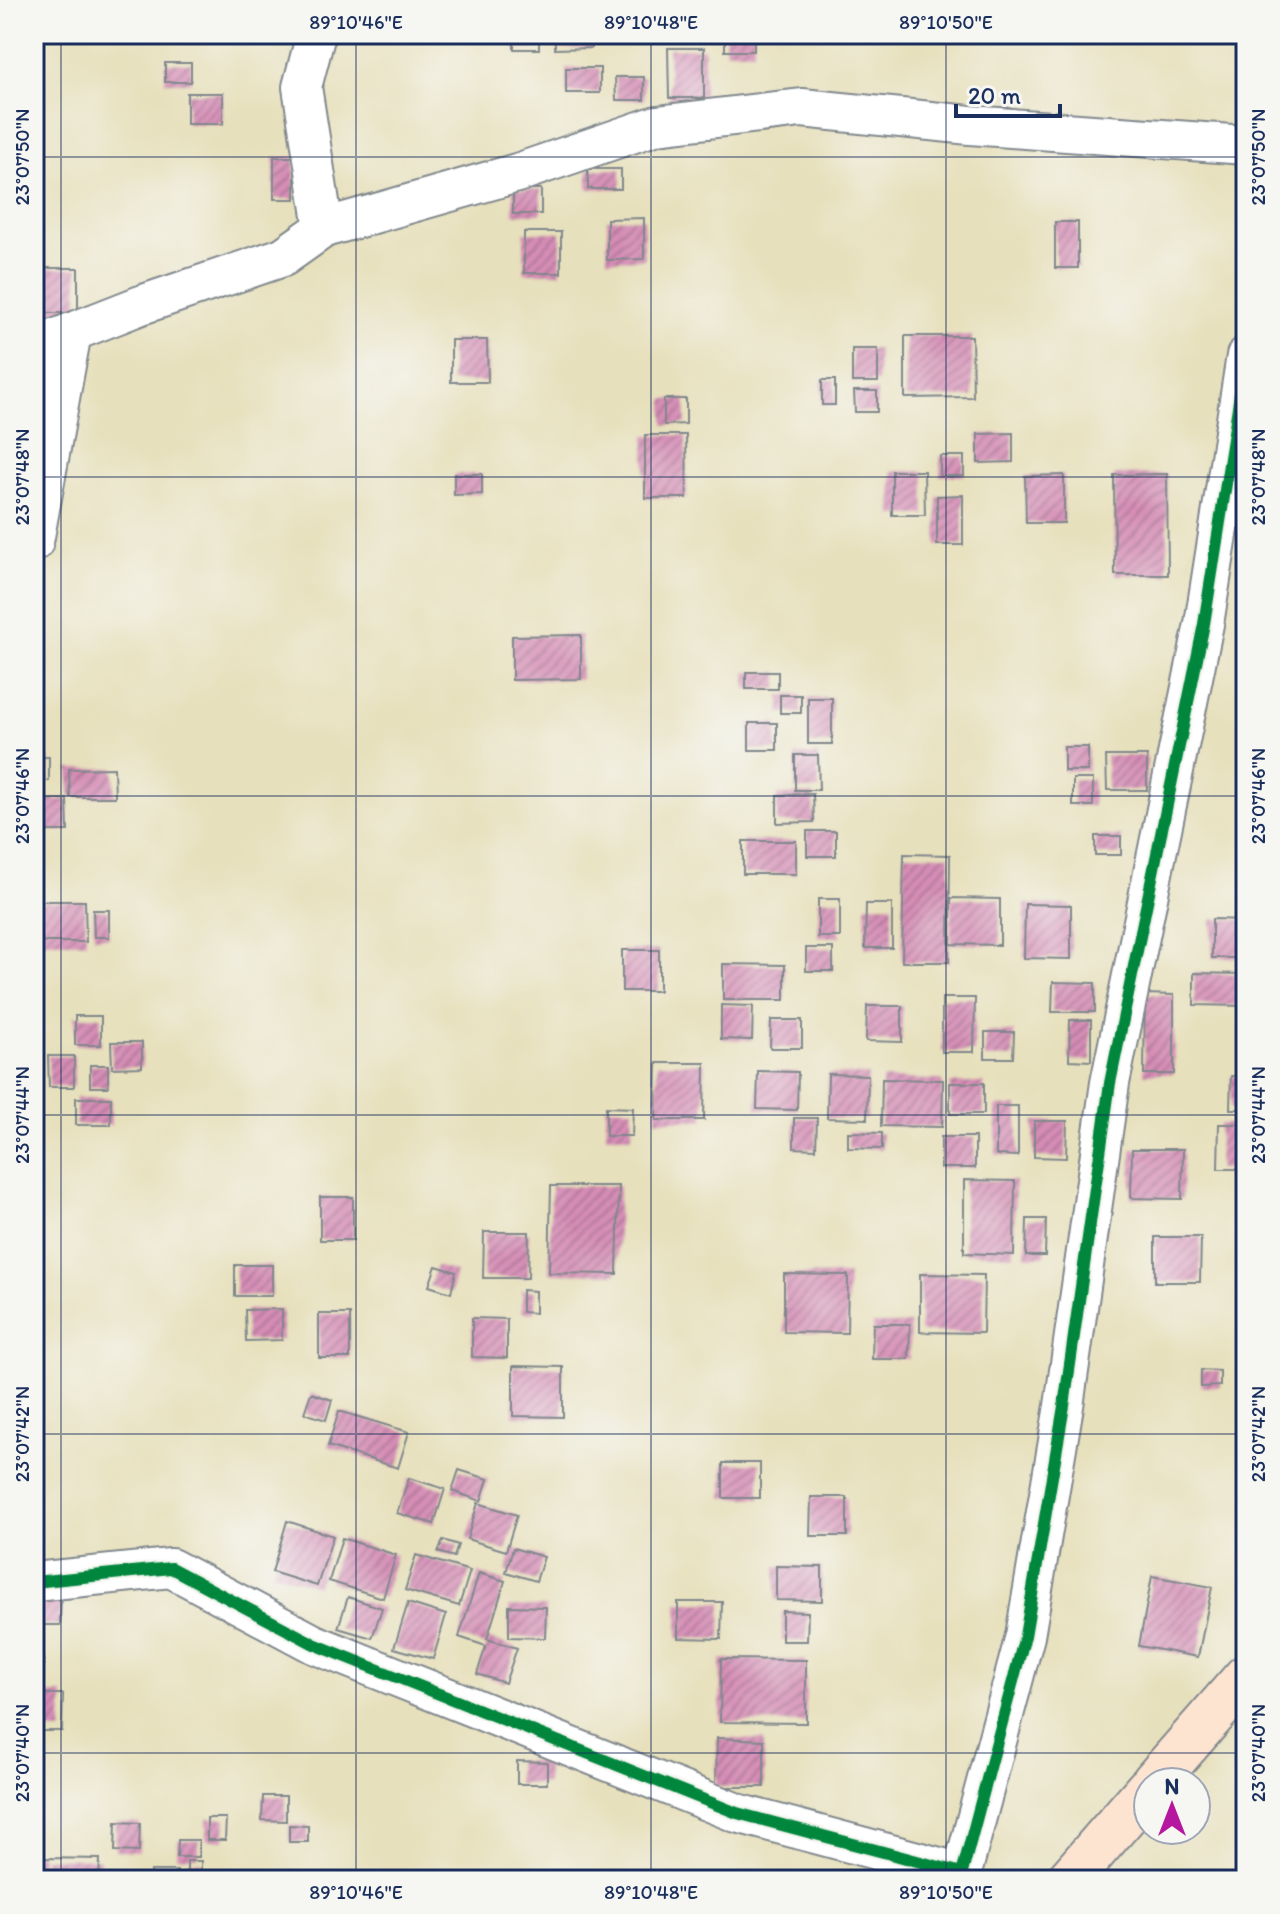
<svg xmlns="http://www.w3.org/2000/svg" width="1280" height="1914" font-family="Itim,sans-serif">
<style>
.building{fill:url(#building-hatch)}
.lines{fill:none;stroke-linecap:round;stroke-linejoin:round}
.street-casing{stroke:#81888d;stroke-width:42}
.secondary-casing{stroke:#81888d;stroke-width:48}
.street{stroke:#fff;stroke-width:38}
.secondary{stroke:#fde4d1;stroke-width:44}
.cycleway-casing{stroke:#f6f6f2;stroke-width:17}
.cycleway{stroke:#00873e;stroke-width:12}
.ticks{fill:none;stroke:#1b2f5e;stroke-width:2;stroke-opacity:0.45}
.neatline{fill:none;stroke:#1b2f5e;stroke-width:3}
.ticks-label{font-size:20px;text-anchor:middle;fill:#1b2f5e}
</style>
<defs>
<pattern id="building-hatch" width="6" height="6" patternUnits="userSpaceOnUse" patternTransform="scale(2)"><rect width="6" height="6" fill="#d58db5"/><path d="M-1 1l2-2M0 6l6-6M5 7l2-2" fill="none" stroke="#ac7496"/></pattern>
</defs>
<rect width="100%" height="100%" fill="#f6f6f2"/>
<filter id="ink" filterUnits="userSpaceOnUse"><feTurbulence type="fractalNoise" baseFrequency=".0125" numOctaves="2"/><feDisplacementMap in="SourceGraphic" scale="16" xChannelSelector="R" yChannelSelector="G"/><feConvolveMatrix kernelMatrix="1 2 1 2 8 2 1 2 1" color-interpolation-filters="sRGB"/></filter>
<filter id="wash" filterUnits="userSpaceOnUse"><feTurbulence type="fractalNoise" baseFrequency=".006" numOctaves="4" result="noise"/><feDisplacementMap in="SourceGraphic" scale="32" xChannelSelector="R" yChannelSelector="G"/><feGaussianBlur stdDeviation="1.8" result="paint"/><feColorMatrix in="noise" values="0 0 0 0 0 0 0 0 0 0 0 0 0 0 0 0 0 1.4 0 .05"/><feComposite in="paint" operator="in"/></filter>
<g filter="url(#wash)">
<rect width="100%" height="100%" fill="#e7e0bc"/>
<g id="blocks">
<path class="building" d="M514,34H539V49H514Z
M555,34H592V48L555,49Z
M725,34H754V51H725Z
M668,48H704V98H669Z
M165,63H191V82H165Z
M566,68H600V93H566Z
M615,77H644V100H616Z
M187,93H223V124H187Z
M274,157H295V199H274Z
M588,169H621V189H588Z
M513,189H541V214H513Z
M644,218V259L607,260V219Z
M1055,222H1078V268H1055Z
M524,232H561V273H524Z
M44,268H78V313H44Z
M905,336H972L973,397L905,398Z
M451,340H487L488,382H451Z
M852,349H878V382H852Z
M822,380H835V405H822Z
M854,391H877V412H855Z
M664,399H686V424L664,425Z
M1013,433V462L978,463V434Z
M645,435H686L687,498H645Z
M940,456H964V476H940Z
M892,471H924L925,515H892Z
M454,474H482V494L454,495Z
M1167,474L1168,575H1115L1114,475Z
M1064,475V523H1026L1025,476Z
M963,495V545H937V496Z
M581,635V679L512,680V636Z
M746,672H778V689H746Z
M780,695H801V713H780Z
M808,698H832V744H808Z
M749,723H777V750H749Z
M1064,747H1088V771H1064Z
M795,755H818L819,790H795Z
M1106,756H1147V790H1107Z
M34,757H49V781H34Z
M114,768L115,797H70L69,769Z
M1073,779H1093V806H1073Z
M813,794L814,822L777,823V795Z
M67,799L68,831H34V800Z
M807,831H836V856H807Z
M1095,836H1121V855H1095Z
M743,841H796V874H743Z
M904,854L950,855L949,962H902Z
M951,898L1000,899V945L951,944Z
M818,899H840V937H818Z
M34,901H85L86,942H34Z
M866,904H892V948H865Z
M1025,904L1071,905V959L1024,958Z
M93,910H109V937H94Z
M1212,919L1246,920V958H1212Z
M806,948H833V971H806Z
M622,950H659V991H622Z
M723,964L785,965V1000H723Z
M1194,973L1246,974V1006L1194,1005Z
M1053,982L1095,983V1012H1052Z
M1145,994L1174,995V1074H1144Z
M942,998H975L974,1052H942Z
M721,1005L753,1006L752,1040L721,1039Z
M867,1006H902V1042L866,1041Z
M75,1016H101V1045H75Z
M771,1020H802V1048H770Z
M1070,1020H1091V1061L1069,1060Z
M985,1032H1014L1013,1058H985Z
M111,1042H142V1067L112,1068Z
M34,1056H40V1082H34Z
M48,1056H74V1087H49Z
M657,1063H705L704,1120H656Z
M90,1065H108V1087H90Z
M758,1071L798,1072L797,1110L757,1109Z
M828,1074L868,1075L867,1119L827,1118Z
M1231,1076H1246V1109H1230Z
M882,1079L943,1080L942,1127L881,1126Z
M950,1083H984V1114H950Z
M76,1098H111V1125H76Z
M996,1106H1018V1156L996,1155Z
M606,1107L633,1108L632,1136H606Z
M794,1118H817L816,1149L794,1148Z
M1034,1121H1067L1066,1158L1034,1157Z
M1219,1124H1246V1169H1218Z
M848,1132L882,1133V1149L848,1148Z
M941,1137H975V1168H941Z
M1132,1149H1183L1182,1199L1131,1198Z
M964,1180L1015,1181L1014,1255L964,1253Z
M551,1186H619L617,1274L549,1273Z
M320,1197H353V1240H320Z
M1027,1219H1046L1045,1256H1026Z
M484,1232H529L528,1278H483Z
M1155,1237H1201L1200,1282H1155Z
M235,1265H272V1296H235Z
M436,1266L456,1272L451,1293L429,1286Z
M784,1274L848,1275L847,1333L784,1332Z
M920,1274L984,1275L983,1333L920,1332Z
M522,1290L535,1291V1313L522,1312Z
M282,1309V1340L246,1341L245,1310Z
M319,1314H350V1358H319Z
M472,1318L507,1319V1358L472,1357Z
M873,1324H910L909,1359H872Z
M513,1366L563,1367V1417L513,1416Z
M1201,1370L1220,1371V1386L1201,1387Z
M311,1393L332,1400L326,1420L304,1413Z
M339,1411L409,1432L398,1468L328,1446Z
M723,1463H760V1498H723Z
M459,1470L488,1479L481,1501L452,1491Z
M409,1478L445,1489L434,1524L397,1513Z
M811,1497H847V1536H810Z
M478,1503L517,1515L506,1551L467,1539Z
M287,1521L333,1536L317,1586L272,1572Z
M342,1538L396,1555L383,1598L329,1581Z
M443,1540L458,1545L454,1557L438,1552Z
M513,1548L544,1557L536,1581L506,1572Z
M416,1555L470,1571L459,1606L405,1590Z
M776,1566L822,1567V1601L776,1600Z
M479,1573L505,1581L487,1639L517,1648L505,1683L477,1674L486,1646L459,1637Z
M1152,1576L1212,1587L1198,1657L1139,1646Z
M34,1589L61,1590L60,1625H34Z
M348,1597L382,1608L372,1638L338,1628Z
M678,1602H722L721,1639L678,1638Z
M408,1603L446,1615L433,1659L394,1648Z
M509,1606L546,1607L545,1638L509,1637Z
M782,1611L808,1612L807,1641H782Z
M34,1656H44L43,1684H34Z
M721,1659L806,1660V1723L720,1722Z
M34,1694H63L62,1731H34Z
M717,1738L764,1740V1787H716Z
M34,1750H39V1769H34Z
M517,1761L547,1762V1784H517Z
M263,1796H286V1821L262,1820Z
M207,1818H226L225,1840H207Z
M116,1822L140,1823L139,1852L115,1851Z
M289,1825L308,1826V1842H289Z
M178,1840H199V1857H177Z
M34,1854H41V1877H34Z
M44,1858L100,1859L99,1880H44Z
M187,1861H201V1880H187Z
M151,1871H177V1880H151Z
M205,1875H255L254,1880H205Z"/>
</g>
</g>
<g filter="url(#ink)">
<use href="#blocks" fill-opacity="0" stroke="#81888d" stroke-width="2"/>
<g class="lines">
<defs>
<path id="street" d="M324,228L517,173L657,125L802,108L970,125L1246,145
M34,347L141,305L283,257L324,228L302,87L316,34
M34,542L72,332
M34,1582L171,1568L314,1644L737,1813L962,1873
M965,1880L962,1873L1025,1636L1064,1406L1110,1083L1204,624L1246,356"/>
<path id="secondary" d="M1154,1782L1246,1677
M1069,1880L1148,1789"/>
</defs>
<use href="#street" class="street-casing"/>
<use href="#secondary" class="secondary-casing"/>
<use href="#street" class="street"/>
<use href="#secondary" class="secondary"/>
<defs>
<path id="cycleway" d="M34,1582L171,1568L314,1644L737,1813L962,1873
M965,1880L962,1873L1025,1636L1064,1406L1110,1083L1204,624L1246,356"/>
</defs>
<use href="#cycleway" class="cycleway-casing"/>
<use href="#cycleway" class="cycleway"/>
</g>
</g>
<path class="ticks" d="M61,34V1880M356,34V1880M651,34V1880M946,34V1880M1241,34V1880M34,157H1246M34,477H1246M34,796H1246M34,1115H1246M34,1434H1246M34,1753H1246"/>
<rect width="1280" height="1914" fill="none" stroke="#f6f6f2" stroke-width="88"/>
<g transform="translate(1172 1806)"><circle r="38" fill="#f6f6f2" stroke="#9ea6b7" stroke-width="2"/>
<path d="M0-6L14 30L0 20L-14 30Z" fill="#b5179e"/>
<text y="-12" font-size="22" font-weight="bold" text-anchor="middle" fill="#1b2f5e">N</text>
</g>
<path d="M956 104v12h104v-12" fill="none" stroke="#1b2f5e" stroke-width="4"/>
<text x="968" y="104" font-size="24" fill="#1b2f5e" stroke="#f6f6f2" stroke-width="6" paint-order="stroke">20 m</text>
<rect x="44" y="44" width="1192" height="1826" class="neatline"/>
<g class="ticks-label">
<text x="356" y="29">89°10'46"E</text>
<text x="651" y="29">89°10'48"E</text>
<text x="946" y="29">89°10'50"E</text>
<text transform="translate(22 157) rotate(-90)" y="7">23°07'50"N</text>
<text transform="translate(1258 157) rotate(-90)" y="7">23°07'50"N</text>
<text transform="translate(22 477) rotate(-90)" y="7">23°07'48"N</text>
<text transform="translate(1258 477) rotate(-90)" y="7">23°07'48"N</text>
<text transform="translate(22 796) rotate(-90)" y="7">23°07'46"N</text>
<text transform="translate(1258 796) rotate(-90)" y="7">23°07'46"N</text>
<text transform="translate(22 1115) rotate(-90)" y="7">23°07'44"N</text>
<text transform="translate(1258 1115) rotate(-90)" y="7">23°07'44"N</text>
<text transform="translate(22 1434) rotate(-90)" y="7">23°07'42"N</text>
<text transform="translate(1258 1434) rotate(-90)" y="7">23°07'42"N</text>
<text transform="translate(22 1753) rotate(-90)" y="7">23°07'40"N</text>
<text transform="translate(1258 1753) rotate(-90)" y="7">23°07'40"N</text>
<text x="356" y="1899">89°10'46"E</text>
<text x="651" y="1899">89°10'48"E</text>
<text x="946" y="1899">89°10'50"E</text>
</g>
</svg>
